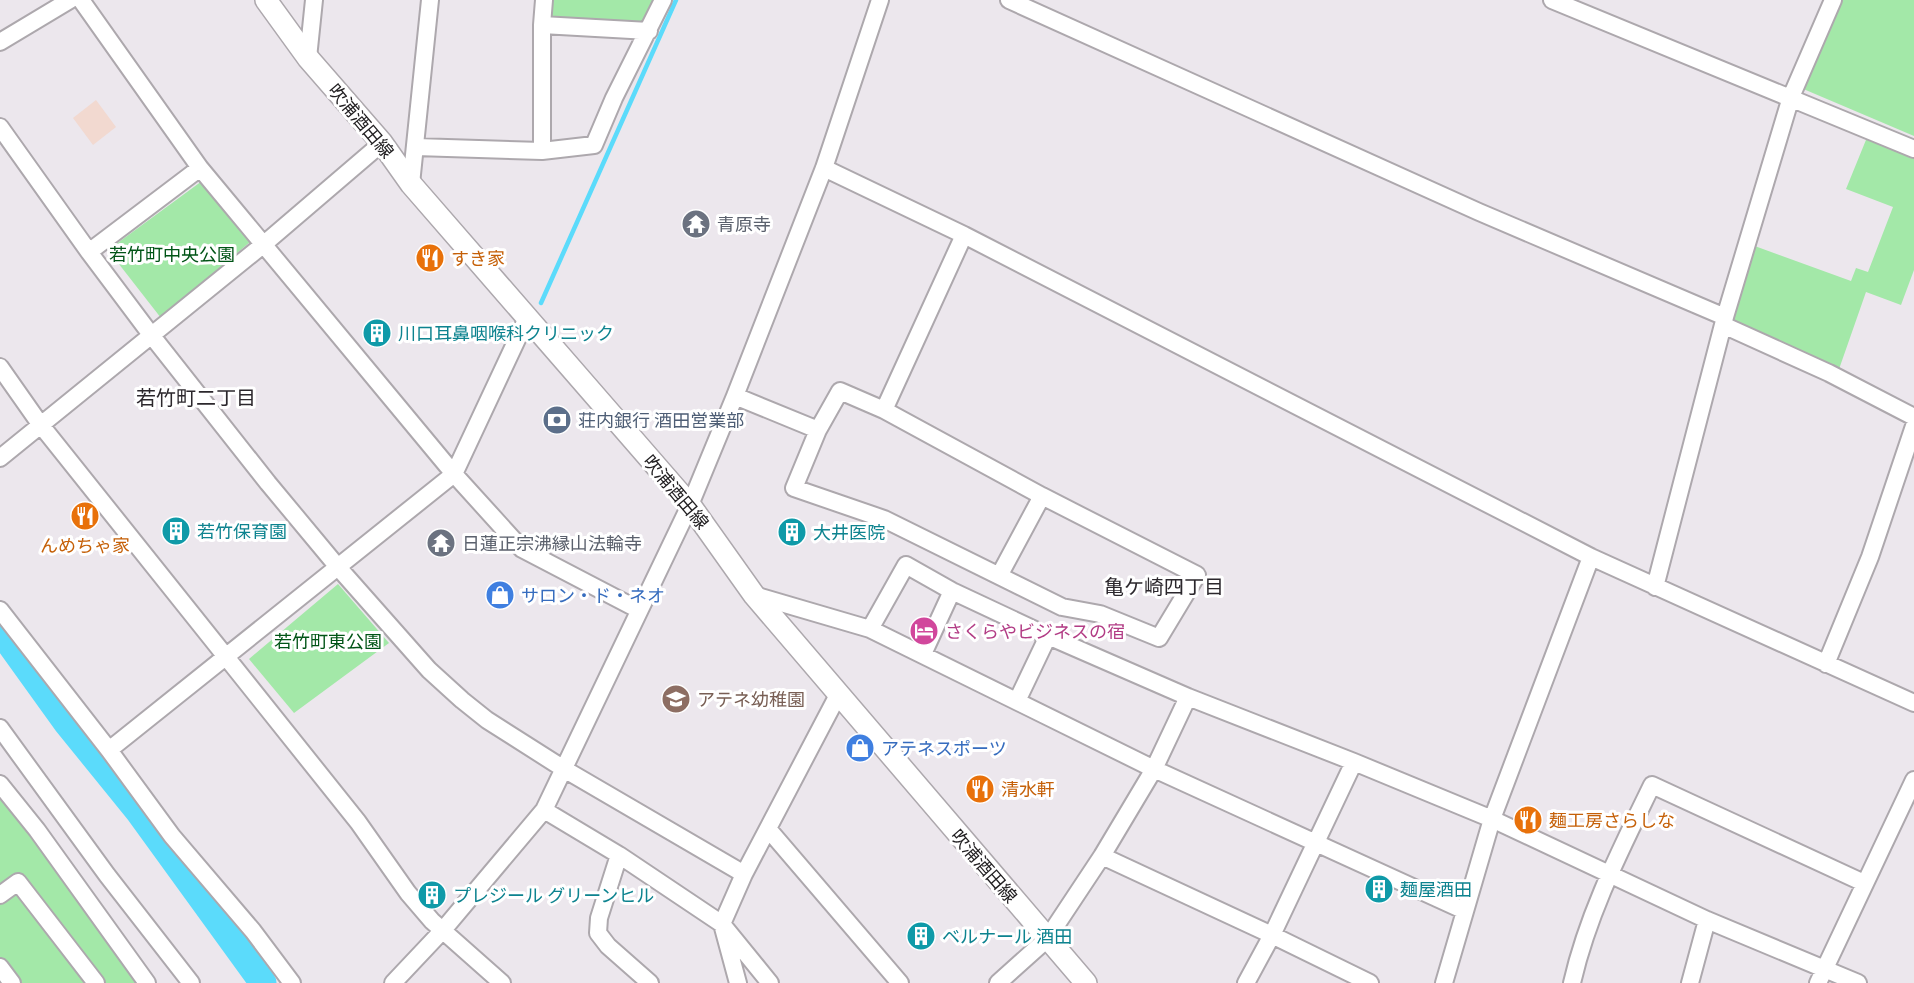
<svg xmlns="http://www.w3.org/2000/svg" width="1914" height="983" viewBox="0 0 1914 983" font-family="'Roboto Condensed','Noto Sans JP',sans-serif">
  <style>
    .industrial { fill: #f2d9d0 }
    .green { fill: #a3e8a8 }
    .lines { fill: none; stroke-linecap: round; stroke-linejoin: round }
    .stream { stroke: #5bdbfb; stroke-width: 4.5 }
    .river { stroke: #5bdbfb; stroke-width: 27 }
    .minor-casing { stroke: #ada8ad; stroke-width: 20 }
    .major-casing { stroke: #ada8ad; stroke-width: 24 }
    .minor { stroke: #fff; stroke-width: 16 }
    .major { stroke: #fff; stroke-width: 21 }
    .labels { text-anchor: middle; dominant-baseline: central; stroke-width: 6; stroke-linejoin: round; paint-order: stroke }
    .street-label { font-size: 18px; fill: #222022; stroke: #fff }
    .worship-label { font-size: 18px; fill: #5b616d; stroke: #fff; text-anchor: start }
    .park-label { font-size: 18px; fill: #005416; stroke: #fff }
    .food-label { font-size: 18px; fill: #c56008; stroke: #fff; text-anchor: start }
    .culture-label { font-size: 18px; fill: #0d838f; stroke: #fff; text-anchor: start }
    .service-label { font-size: 18px; fill: #4e5e75; stroke: #fff; text-anchor: start }
    .shop-label { font-size: 18px; fill: #366cbe; stroke: #fff; text-anchor: start }
    .hotel-label { font-size: 18px; fill: #b23c85; stroke: #fff; text-anchor: start }
    .education-label { font-size: 18px; fill: #785e54; stroke: #fff; text-anchor: start }
    .neighbourhood-label { font-size: 20px; fill: #2b272c; stroke: #fff }
  </style>
  <rect width="100%" height="100%" fill="#ece7ed"/>
  <path class="industrial" d="M 96,100 L 116,127 L 93,145 L 73,118 Z"/>
  <path class="green" d="M 553,0 L 657,0 L 646,25 L 551,18 Z
    M 1839,0 L 1914,0 L 1914,136 L 1801,88 Z
    M 1868,135 L 1914,153 L 1914,270 L 1901,305 L 1866,292 L 1838,372 L 1732,325 L 1752,245 L 1851,281 L 1856,268 L 1868,272 L 1893,207 L 1846,189 Z
    M 202,181 L 250,242 L 161,318 L 108,250 Z
    M 338,584 L 389,643 L 294,713 L 249,659 Z
    M 0,790 L 143,983 L 0,983 Z"/>
  <g class="lines">
    <path class="stream" d="M 541,303 L 676,0"/>
    <path class="river" d="M 0,630 L 66,722 L 139,812 L 263,983"/>
    <g class="minor-casing">
      <path id="minor" d="M 81,0 L 200,168 L 454,474 L 522,549 L 639,610
        M 1009,0 L 1479,212 L 1725,317
        M 1552,0 L 1914,149
        M 542,25 L 649,31
        M 0,42 L 70,0
        M 308,58 L 314,0
        M 0,127 L 89,252 L 152,336 L 268,483 L 337,566 L 429,670 L 462,700 L 487,720 L 564,769 L 744,874
        M 416,147 L 542,151 L 594,145 L 614,98 L 663,0
        M 542,151 L 542,25 L 544,0
        M 824,168 L 964,235 L 1591,557 L 1914,703
        M 411,184 L 430,0
        M 89,252 L 200,168
        M 1723,325 L 1829,373 L 1914,417
        M 0,367 L 40,424 L 358,822 L 408,893 L 432,921 L 502,983
        M 735,396 L 818,430
        M 884,410 L 1042,496 L 1197,575 L 1159,638 L 1100,614 L 1062,607 L 884,519 L 794,488 L 818,430 L 840,391 L 884,410 L 964,235
        M 0,458 L 264,244 L 382,143
        M 999,576 L 1042,496
        M 1655,587 L 1725,317 L 1791,97 L 1833,0
        M 754,595 L 870,629 L 1154,769 L 1465,911
        M 0,610 L 109,750 L 172,836 L 253,931 L 292,983
        M 870,629 L 906,565 L 952,591 L 1048,636
        M 923,654 L 952,591
        M 1826,664 L 1870,557 L 1914,426
        M 1017,701 L 1048,636 L 1188,697 L 1354,762 L 1492,819 L 1707,920 L 1858,983
        M 0,728 L 107,875 L 191,983
        M 109,750 L 454,474 L 527,318
        M 0,784 L 37,830 L 147,983
        M 544,810 L 619,855 L 722,924 L 770,983
        M 769,830 L 900,983
        M 619,855 L 599,918 L 598,933 L 608,946 L 650,983
        M 1102,856 L 1272,935 L 1370,983
        M 0,895 L 18,882 L 96,983
        M 0,967 L 12,983
        M 393,983 L 443,930 L 544,810 L 690,505 L 735,396 L 824,168 L 880,0
        M 738,983 L 722,924 L 744,874 L 838,695
        M 998,983 L 1047,939 L 1102,856 L 1154,769 L 1188,697
        M 1246,983 L 1272,935 L 1354,762
        M 1444,983 L 1492,819 L 1591,557
        M 1572,983 C 1588,913 1621,849 1652,785 L 1864,883
        M 1690,983 L 1707,920
        M 1818,983 L 1914,780"/>
    </g>
    <g class="major-casing">
      <path id="major" d="M 266,0 L 308,58 L 382,143 L 411,184 L 690,505 L 754,595 L 1086,983"/>
    </g>
    <use href="#minor" class="minor"/>
    <use href="#major" class="major"/>
  </g>
  <defs>
    <g id="temple-disc" transform="scale(1.5)"><circle r="9.5" fill="#6b7280" stroke="#fff"/><path d="M0-6L5-2H3V0L6.5 2.5H4V6H1.5V3h-3V6H-4V2.5H-6.5L-3 0V-2H-5Z" fill="#fff"/></g>
    <g id="restaurant-disc" transform="scale(1.5)"><circle r="9.5" fill="#e8710a" stroke="#fff"/><path d="M-5-6h1v4h1v-4h1v4h1v-4h1v5L-1.5 .5V6h-2V.5L-5-1ZM5-6V6H3V1.5H1.5Q1.5-4 5-6Z" fill="#fff"/></g>
    <g id="building-disc" transform="scale(1.5)"><circle r="9.5" fill="#0f9aa8" stroke="#fff"/><path d="M-4-6H4V6H1V3H-1V6H-4ZM-2.5-4.3h1.7v1.8h-1.7ZM.8-4.3h1.7v1.8H.8ZM-2.5-1h1.7V.8h-1.7ZM.8-1h1.7V.8H.8Z" fill="#fff"/></g>
    <g id="bank-disc" transform="scale(1.5)"><circle r="9.5" fill="#5c6f8a" stroke="#fff"/><path d="M-6-4H6V4H-6ZM0-2.3a2.3 2.3 0 1 0 0 4.6a2.3 2.3 0 1 0 0-4.6Z" fill="#fff"/></g>
    <g id="shop-disc" transform="scale(1.5)"><circle r="9.5" fill="#3f7fe0" stroke="#fff"/><path d="M-5-2.5h2.3a2.7 3.5 0 0 1 5.4 0H5L5.5 6h-11ZM-1.5-2.5h3a1.5 2.3 0 0 0-3 0Z" fill="#fff"/></g>
    <g id="hotel-disc" transform="scale(1.5)"><circle r="9.5" fill="#d1479c" stroke="#fff"/><path d="M-6-4.5h1.5V1H6V5H4.5V3h-9V5H-6ZM-4 0a1.8 1.8 0 1 1 3.6 0ZM.5 0V-2.5h3Q6-2.5 6 0Z" fill="#fff"/></g>
    <g id="school-disc" transform="scale(1.5)"><circle r="9.5" fill="#8d6e63" stroke="#fff"/><path d="M0-5L7-2L0 1L-7-2ZM-4 1L0 2.5L4 1V4Q0 6-4 4Z" fill="#fff"/></g>
  </defs>
  <g fill-rule="evenodd">
    <use href="#temple-disc" x="696" y="224"/>
    <use href="#restaurant-disc" x="430" y="258"/>
    <use href="#building-disc" x="377" y="333"/>
    <use href="#bank-disc" x="557" y="420"/>
    <use href="#restaurant-disc" x="85" y="516"/>
    <use href="#building-disc" x="176" y="531"/>
    <use href="#building-disc" x="792" y="532"/>
    <use href="#temple-disc" x="441" y="543"/>
    <use href="#shop-disc" x="500" y="595"/>
    <use href="#hotel-disc" x="924" y="631"/>
    <use href="#school-disc" x="676" y="699"/>
    <use href="#shop-disc" x="860" y="748"/>
    <use href="#restaurant-disc" x="980" y="789"/>
    <use href="#restaurant-disc" x="1528" y="820"/>
    <use href="#building-disc" x="1379" y="889"/>
    <use href="#building-disc" x="432" y="895"/>
    <use href="#building-disc" x="921" y="936"/>
  </g>
  <g class="labels">
    <g class="street-label">
      <text transform="translate(361 121) rotate(50)">吹浦酒田線</text>
      <text transform="translate(676 492) rotate(50)">吹浦酒田線</text>
      <text transform="translate(984 866) rotate(49)">吹浦酒田線</text>
    </g>
    <g class="worship-label">
      <text x="717" y="224">青原寺</text>
      <text x="462" y="543">日蓮正宗沸縁山法輪寺</text>
    </g>
    <g class="park-label">
      <text x="172" y="254">若竹町中央公園</text>
      <text x="328" y="641">若竹町東公園</text>
    </g>
    <g class="food-label">
      <text x="451" y="258">すき家</text>
      <text x="85" y="545" text-anchor="middle">んめちゃ家</text>
      <text x="1001" y="789">清水軒</text>
      <text x="1549" y="820">麺工房さらしな</text>
    </g>
    <g class="culture-label">
      <text x="398" y="333">川口耳鼻咽喉科クリニック</text>
      <text x="197" y="531">若竹保育園</text>
      <text x="813" y="532">大井医院</text>
      <text x="1400" y="889">麺屋酒田</text>
      <text x="453" y="895">プレジール グリーンヒル</text>
      <text x="942" y="936">ベルナール 酒田</text>
    </g>
    <g class="service-label">
      <text x="578" y="420">荘内銀行 酒田営業部</text>
    </g>
    <g class="shop-label">
      <text x="521" y="595">サロン・ド・ネオ</text>
      <text x="881" y="748">アテネスポーツ</text>
    </g>
    <g class="hotel-label">
      <text x="945" y="631">さくらやビジネスの宿</text>
    </g>
    <g class="education-label">
      <text x="697" y="699">アテネ幼稚園</text>
    </g>
    <g class="neighbourhood-label">
      <text x="196" y="398">若竹町二丁目</text>
      <text x="1164" y="587">亀ケ崎四丁目</text>
    </g>
  </g>
</svg>
